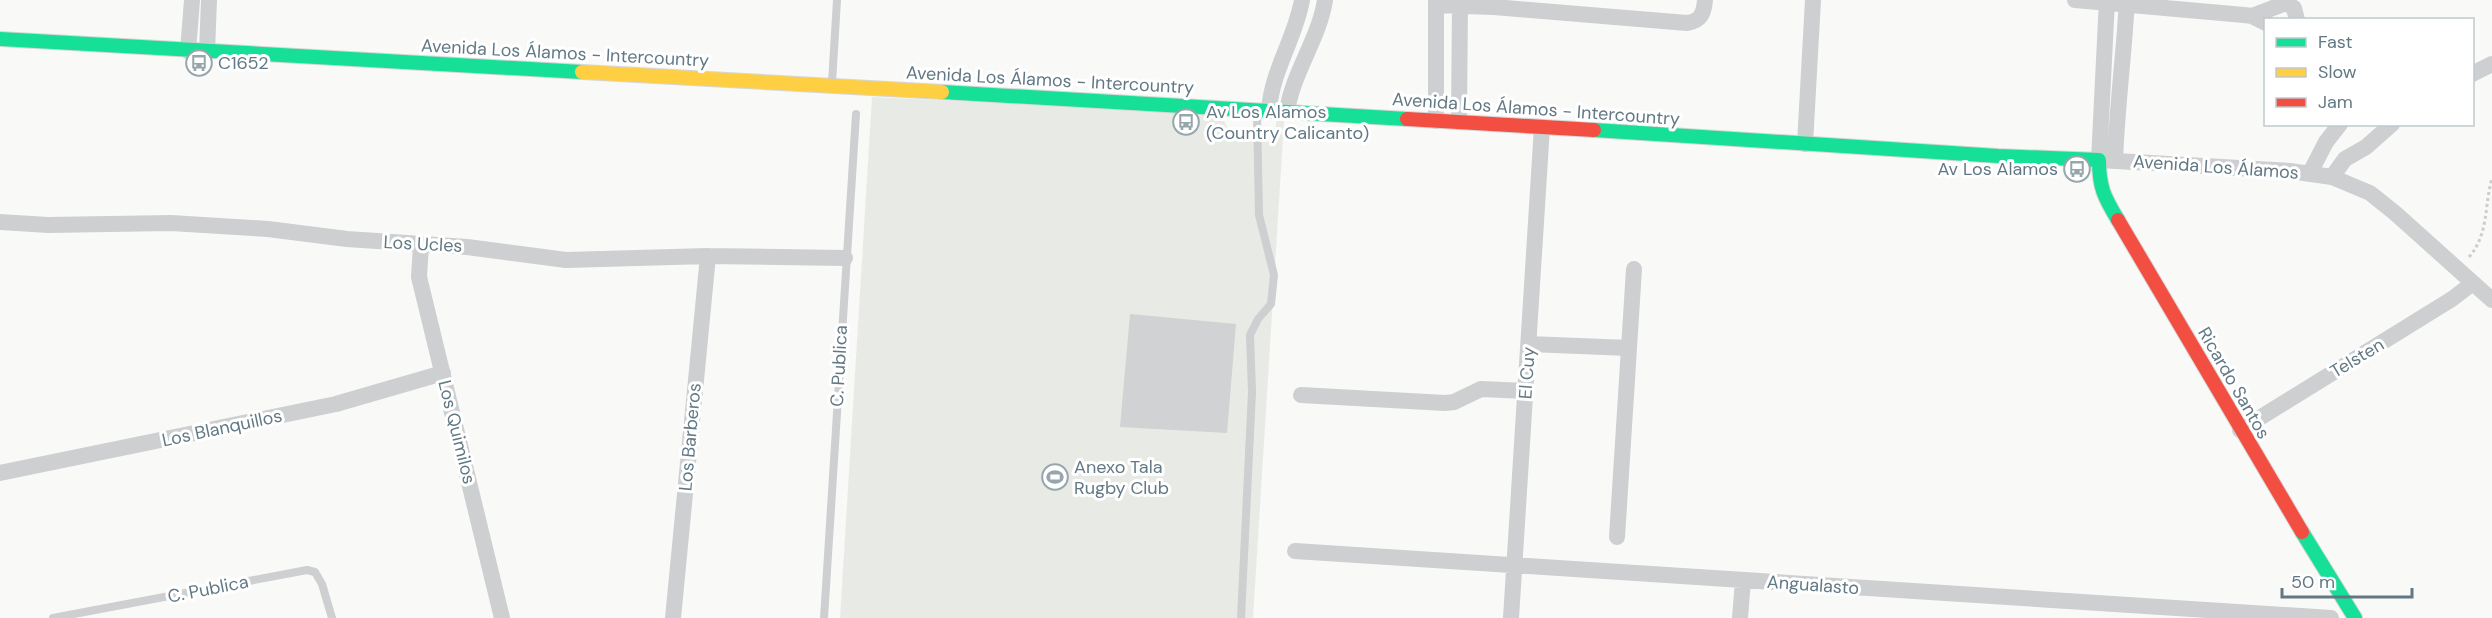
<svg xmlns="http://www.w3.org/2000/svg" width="2492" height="618" viewBox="0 0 2492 618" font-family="'DM Sans',sans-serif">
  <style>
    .green { fill: #e8ebe5 }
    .building { fill: #d0d2d3 }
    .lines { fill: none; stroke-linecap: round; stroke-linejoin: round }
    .fast-casing { stroke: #d6d7d8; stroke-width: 16 }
    .slow-casing { stroke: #d6d7d8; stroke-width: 16 }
    .jam-casing { stroke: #d6d7d8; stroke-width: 16 }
    .path { stroke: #cbcdce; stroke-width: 3; stroke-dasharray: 3 3; stroke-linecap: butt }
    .lane { stroke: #cdcfd0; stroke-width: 8 }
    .street { stroke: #cdcfd0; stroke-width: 16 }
    .fast { stroke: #16e098; stroke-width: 14 }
    .slow { stroke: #ffcf43; stroke-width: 14 }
    .jam { stroke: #f24e42; stroke-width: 14 }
    .labels { text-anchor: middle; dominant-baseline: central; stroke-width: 6; stroke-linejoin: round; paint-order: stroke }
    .street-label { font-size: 18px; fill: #627985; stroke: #fff }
    .poi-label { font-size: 18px; fill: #627985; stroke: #fff; text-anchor: start }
  </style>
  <rect width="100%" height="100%" fill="#f9f9f8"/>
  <path class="green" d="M 872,97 L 1221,114 L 1233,140 L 1276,141 L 1276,120 L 1284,121 L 1253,618 L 840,618 Z"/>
  <path class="building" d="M 1130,314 L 1236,324 L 1227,433 L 1120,427 Z"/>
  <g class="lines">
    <g class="fast-casing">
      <path id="fast" d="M 0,39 L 582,72
        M 942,92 L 1407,119
        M 1594,130 L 1998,156 L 2099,160 C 2099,187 2104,197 2118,220
        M 2302,532 L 2355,618"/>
    </g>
    <g class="slow-casing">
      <path id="slow" d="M 582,72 L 942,92"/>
    </g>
    <g class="jam-casing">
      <path id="jam" d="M 1407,119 L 1594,130
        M 2118,220 L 2302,532"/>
    </g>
    <path class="path" d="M 2469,257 C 2489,234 2484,206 2492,178"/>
    <path class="lane" d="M 832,83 L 837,0
      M 53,618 L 307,570 L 315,572 L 322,584 L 332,618
      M 824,618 L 856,114
      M 1241,618 L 1252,392 L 1250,335 L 1258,319 L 1271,304 L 1274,275 L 1259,215 L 1257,113"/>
    <path class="street" d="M 2075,0 L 2244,15 L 2252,16 L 2266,23
      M 2107,0 L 2099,160 L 2290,171 L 2332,177 L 2370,193 L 2395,213 L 2492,300
      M 1436,5 L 1494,7 L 1687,23 C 1701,21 1704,13 1705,0
      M 2252,16 L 2286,3 L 2294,8 L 2297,20
      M 188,51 L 192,0
      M 207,52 L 209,0
      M 2472,74 L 2492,64
      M 1269,110 C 1272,70 1295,39 1302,0
      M 1287,111 C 1293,72 1319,39 1325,0
      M 1436,121 L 1436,0
      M 1459,122 L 1460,0
      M 1805,144 L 1813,0
      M 2115,161 C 2117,107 2124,54 2127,0
      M 2310,173 L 2326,142 L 2340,124
      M 2332,177 L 2345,159 L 2366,147 L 2392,124
      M 0,222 L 48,225 L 171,223 L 268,229 L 347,239 L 467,247 L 566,260 L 708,256 L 845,258
      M 421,245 L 419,277 L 502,618
      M 1529,344 L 1629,348 L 1617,537
      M 1629,348 L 1634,269
      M 1301,395 L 1445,403 L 1454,402 L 1481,389 L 1526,391
      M 2240,430 L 2452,299 L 2473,283
      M 0,473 L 336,404 L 443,373
      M 1295,551 L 2331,618
      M 673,618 L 708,256
      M 1511,618 L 1542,127
      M 1740,618 L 1743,580"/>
    <use href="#fast" class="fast"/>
    <use href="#slow" class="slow"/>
    <use href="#jam" class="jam"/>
  </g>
  <defs>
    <g id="bus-ring" transform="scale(1.35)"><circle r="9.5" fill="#fff" stroke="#97a6ad" stroke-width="1.5"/><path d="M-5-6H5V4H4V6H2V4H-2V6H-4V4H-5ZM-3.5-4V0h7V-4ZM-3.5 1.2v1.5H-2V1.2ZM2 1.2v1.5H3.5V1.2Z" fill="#97a6ad"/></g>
    <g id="stadium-ring" transform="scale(1.35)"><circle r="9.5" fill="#fff" stroke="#97a6ad" stroke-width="1.5"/><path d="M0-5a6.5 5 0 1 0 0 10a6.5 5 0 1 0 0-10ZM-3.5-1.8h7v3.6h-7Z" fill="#97a6ad"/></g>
  </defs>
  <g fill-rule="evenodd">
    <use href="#bus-ring" x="199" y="63"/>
    <use href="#bus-ring" x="1186" y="122"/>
    <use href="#bus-ring" x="2077" y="169"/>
    <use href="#stadium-ring" x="1055" y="477"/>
  </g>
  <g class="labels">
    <g class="street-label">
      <text transform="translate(565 53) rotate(3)">Avenida Los Álamos - Intercountry</text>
      <text transform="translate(1050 80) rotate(3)">Avenida Los Álamos - Intercountry</text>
      <text transform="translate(1536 109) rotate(4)">Avenida Los Álamos - Intercountry</text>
      <text transform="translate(2216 167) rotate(4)">Avenida Los Álamos</text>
      <text transform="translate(423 244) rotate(3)">Los Ucles</text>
      <text transform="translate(2357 358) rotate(-31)">Telsten</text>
      <text transform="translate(839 366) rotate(-87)">C. Publica</text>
      <text transform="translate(1527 373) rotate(-86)">El Cuy</text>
      <text transform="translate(2234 383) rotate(60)">Ricardo Santos</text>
      <text transform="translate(222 428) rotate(-12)">Los Blanquillos</text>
      <text transform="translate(457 432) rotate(76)">Los Quimilos</text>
      <text transform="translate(690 437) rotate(-85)">Los Barberos</text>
      <text transform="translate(1813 585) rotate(4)">Angualasto</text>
      <text transform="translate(208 589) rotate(-11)">C. Publica</text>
    </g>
    <g class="poi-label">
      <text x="218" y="63">C1652</text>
      <text x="1206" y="112">Av Los Alamos<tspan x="1206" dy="21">(Country Calicanto)</tspan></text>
      <text x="2058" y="169" text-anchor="end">Av Los Alamos</text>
      <text x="1074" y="467">Anexo Tala<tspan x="1074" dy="21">Rugby Club</tspan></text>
    </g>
  </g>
  <rect x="2264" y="18" width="210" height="108" fill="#ffffff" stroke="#c0c9ce" stroke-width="1.5"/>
  <rect x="2276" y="38" width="30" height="9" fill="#16e098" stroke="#c0c9ce" stroke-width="1.5"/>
  <text x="2318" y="48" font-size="18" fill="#627985">Fast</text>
  <rect x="2276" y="68" width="30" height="9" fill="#ffcf43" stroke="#c0c9ce" stroke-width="1.5"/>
  <text x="2318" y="78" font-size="18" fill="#627985">Slow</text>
  <rect x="2276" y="98" width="30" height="9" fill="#f24e42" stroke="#c0c9ce" stroke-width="1.5"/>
  <text x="2318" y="108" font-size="18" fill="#627985">Jam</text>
  <path d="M2282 588v9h130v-9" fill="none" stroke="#627985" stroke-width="3"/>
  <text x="2291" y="588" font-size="18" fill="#627985" stroke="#ffffff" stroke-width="4.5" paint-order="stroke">50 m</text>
</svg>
